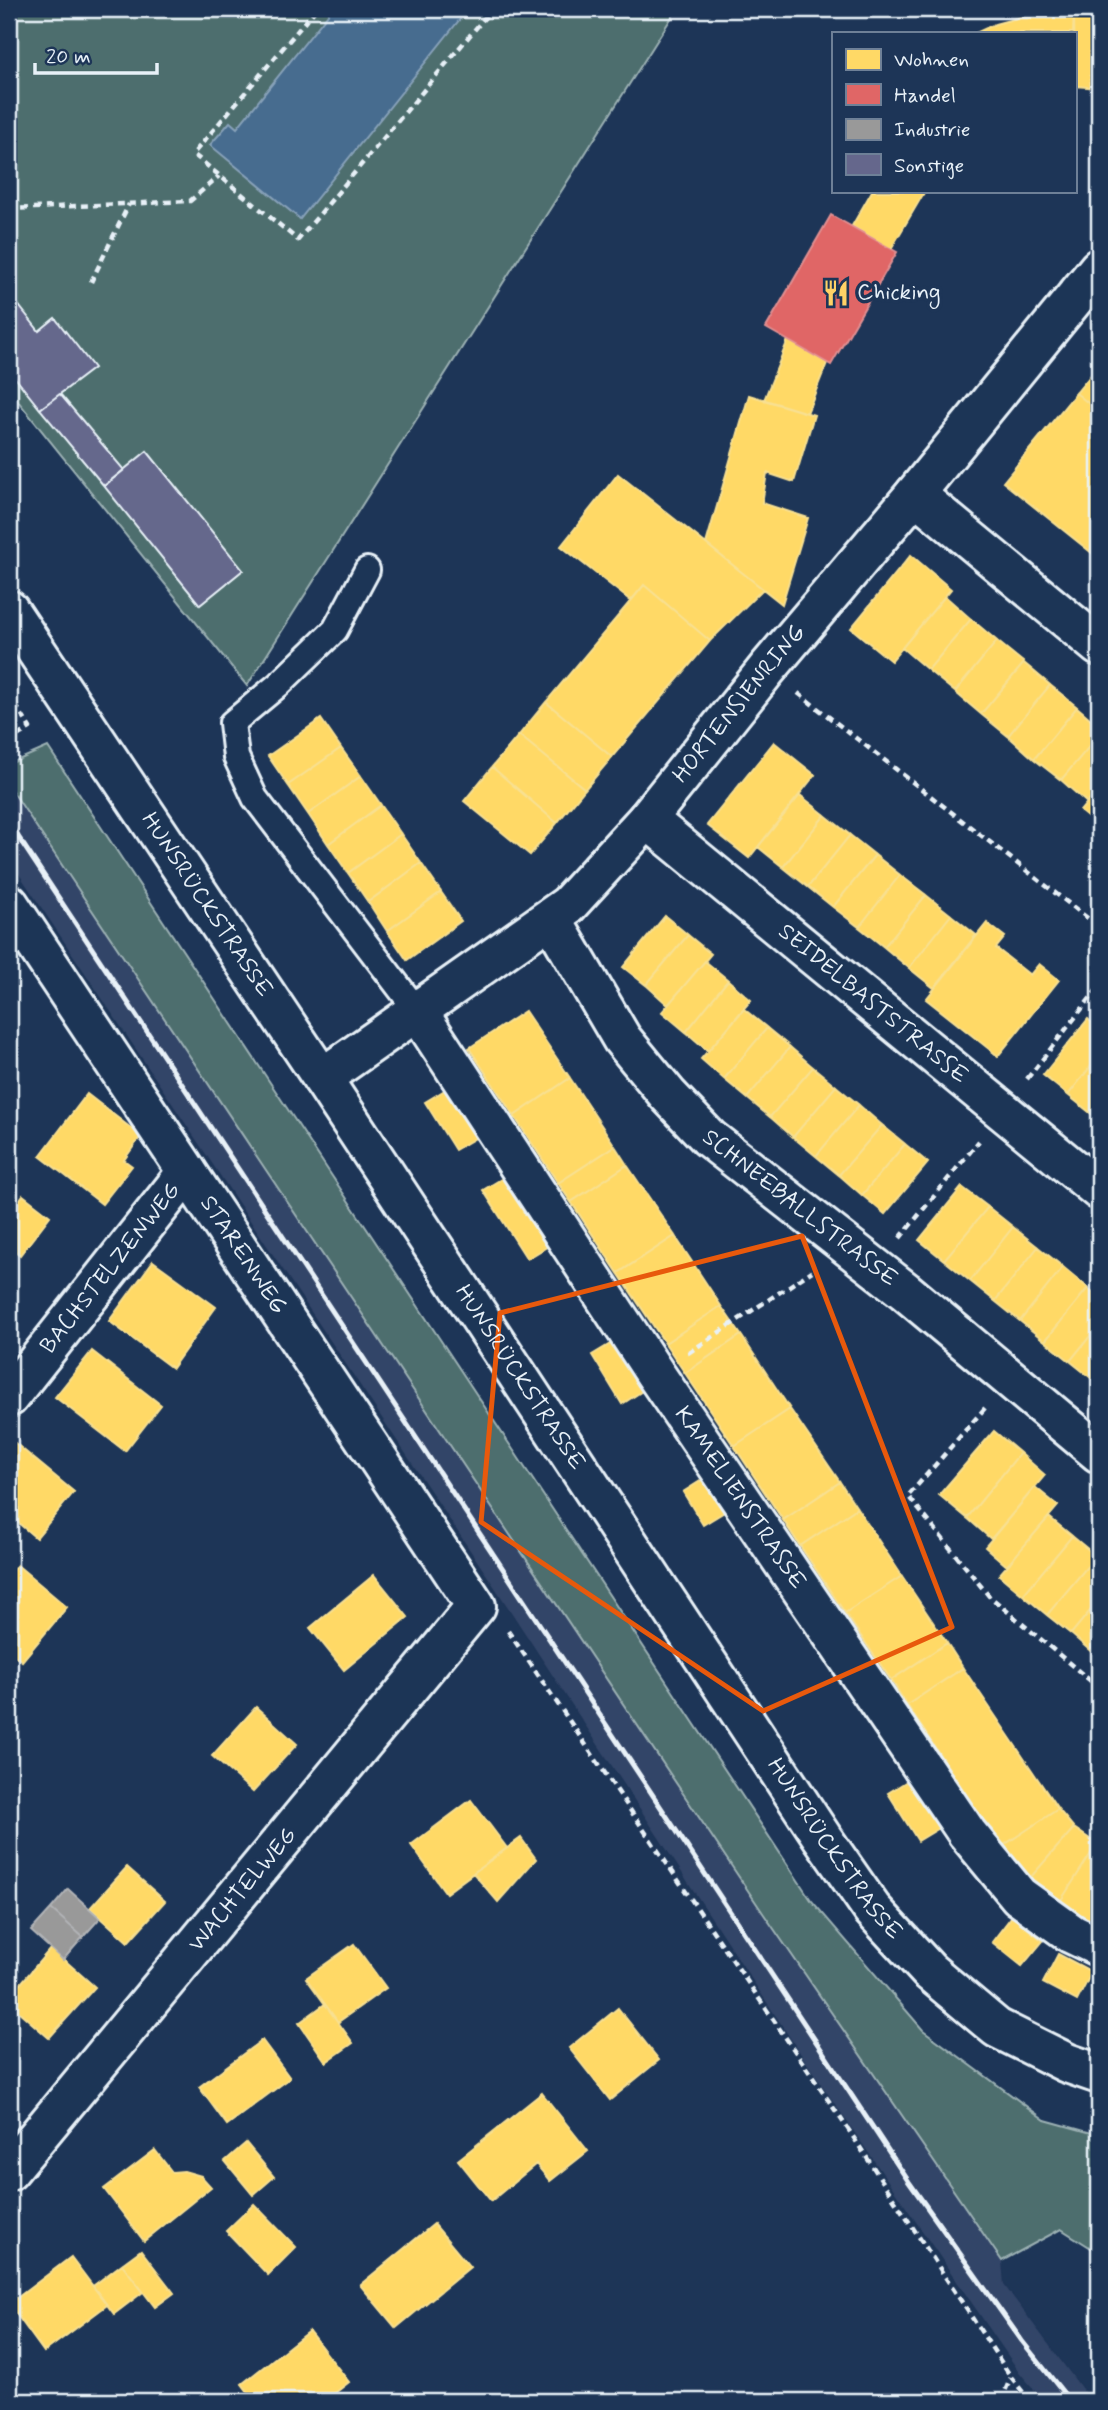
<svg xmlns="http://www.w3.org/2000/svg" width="1108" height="2410" viewBox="0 0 1108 2410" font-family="Mynerve,sans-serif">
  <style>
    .built { fill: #334467 }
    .green { fill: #4e6e6e; stroke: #9bb0b3; stroke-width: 2 }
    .water { fill: #476c8f; stroke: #87a1b9; stroke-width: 2 }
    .homes { fill: #ffd966; stroke: #f8e092; stroke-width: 2 }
    .shops { fill: #e06666; stroke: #e29092; stroke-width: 2 }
    .industry { fill: #999; stroke: #b1b3b6; stroke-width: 2 }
    .building { fill: #65678c; stroke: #e8f1f8; stroke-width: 2 }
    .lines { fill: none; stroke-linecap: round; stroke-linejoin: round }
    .lane-casing { stroke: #e8f1f8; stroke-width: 30 }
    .street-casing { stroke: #e8f1f8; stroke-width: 44 }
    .secondary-casing { stroke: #e8f1f8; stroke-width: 44 }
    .path { stroke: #e8f1f8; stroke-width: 4.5; stroke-dasharray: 7 5; stroke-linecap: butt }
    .lane { stroke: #1d3557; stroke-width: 24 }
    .street { stroke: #1d3557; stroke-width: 38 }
    .secondary { stroke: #1d3557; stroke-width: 38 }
    .rail { stroke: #e8f1f8; stroke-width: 5 }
    .marked { fill: none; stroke: #e8590c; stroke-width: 5; stroke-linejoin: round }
    .labels { text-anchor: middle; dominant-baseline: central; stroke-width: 7; stroke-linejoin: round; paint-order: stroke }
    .poi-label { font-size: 23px; fill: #e8f1f8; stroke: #1d3557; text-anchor: start }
    .street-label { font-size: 23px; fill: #e8f1f8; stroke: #1d3557 }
  </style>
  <rect width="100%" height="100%" fill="#1d3557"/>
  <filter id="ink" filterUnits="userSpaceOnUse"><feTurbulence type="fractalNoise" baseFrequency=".0143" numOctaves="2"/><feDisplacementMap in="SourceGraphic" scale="14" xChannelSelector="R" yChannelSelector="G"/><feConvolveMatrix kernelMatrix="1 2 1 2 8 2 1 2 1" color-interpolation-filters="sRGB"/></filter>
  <g filter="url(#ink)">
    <path class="built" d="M 9,786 L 763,1913 L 1002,2261 L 1004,2285 L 1091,2401 L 1044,2401 L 1020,2373 L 804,2059 L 498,1592 L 9,859 Z"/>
    <path class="green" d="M 9,9 L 677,9 L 247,686 L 9,390 Z
      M 48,747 L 811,1900 L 923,2030 L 1045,2120 L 1099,2135 L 1099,2253 L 1061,2229 L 1002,2261 L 763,1913 L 9,786 L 9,764 Z"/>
    <path class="water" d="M 332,9 L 468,9 L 300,219 L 210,145 L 230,122 L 237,128 Z"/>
    <path class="homes" d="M 1074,9 L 1099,9 L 1099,88 L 1075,86 Z
      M 1074,9 L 1073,33 L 976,33 L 995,24 L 1047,10 Z
      M 872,191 L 925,191 L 891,249 L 852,226 Z
      M 788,340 L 827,363 L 807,413 L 764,400 Z
      M 1099,365 L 1099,412 L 1076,393 Z
      M 1076,393 L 1099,412 L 1099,554 L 1097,557 L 1003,482 Z
      M 749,395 L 814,415 L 794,482 L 767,473 L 762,503 L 808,518 L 782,604 L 706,544 Z
      M 618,474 L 763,589 L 710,641 L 644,585 L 631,601 L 561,546 Z
      M 911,555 L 951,589 L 891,661 L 851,628 Z
      M 644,585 L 710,641 L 612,757 L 546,702 Z
      M 945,596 L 971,619 L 928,670 L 902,648 Z
      M 971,619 L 997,641 L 955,692 L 928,670 Z
      M 997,641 L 1024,663 L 981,714 L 955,692 Z
      M 1024,663 L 1050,685 L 1008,736 L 981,714 Z
      M 1050,685 L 1077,707 L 1034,759 L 1008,736 Z
      M 546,702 L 612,757 L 585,789 L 519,735 Z
      M 1077,707 L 1099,726 L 1099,735 L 1061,780 L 1034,759 Z
      M 321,719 L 341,748 L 288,785 L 268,756 Z
      M 519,735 L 585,789 L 557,823 L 492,767 Z
      M 1099,735 L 1099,788 L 1087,803 L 1061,780 Z
      M 774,742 L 815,775 L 749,858 L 707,825 Z
      M 341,748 L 361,776 L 308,814 L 288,785 Z
      M 492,767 L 557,823 L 530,855 L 464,801 Z
      M 361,776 L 381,805 L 328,844 L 308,814 Z
      M 1099,788 L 1099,825 L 1098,826 L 1080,811 Z
      M 800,795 L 825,815 L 783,867 L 758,847 Z
      M 381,805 L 401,834 L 348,873 L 328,844 Z
      M 825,815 L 850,835 L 808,887 L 783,867 Z
      M 401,834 L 421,863 L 368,902 L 348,873 Z
      M 850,835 L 875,855 L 833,907 L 808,887 Z
      M 875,855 L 900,875 L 859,927 L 833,907 Z
      M 421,863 L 441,892 L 387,931 L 368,902 Z
      M 900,875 L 926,895 L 884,947 L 859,927 Z
      M 441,892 L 461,921 L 407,960 L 387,931 Z
      M 926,895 L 951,915 L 909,968 L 884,947 Z
      M 951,915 L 976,935 L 934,988 L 909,968 Z
      M 665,916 L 688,935 L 646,985 L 623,967 Z
      M 987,923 L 1005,937 L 996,948 L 1030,975 L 1039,964 L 1059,980 L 998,1056 L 926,999 Z
      M 688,935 L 711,954 L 668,1005 L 646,985 Z
      M 705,961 L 728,980 L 686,1032 L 662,1012 Z
      M 728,980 L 751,1000 L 708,1051 L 686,1032 Z
      M 744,1009 L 767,1028 L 724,1079 L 701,1059 Z
      M 525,1011 L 570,1078 L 514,1116 L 469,1048 Z
      M 1088,1019 L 1099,1029 L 1099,1056 L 1068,1095 L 1043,1075 Z
      M 767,1028 L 790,1047 L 747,1098 L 724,1079 Z
      M 790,1047 L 813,1067 L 770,1117 L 747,1098 Z
      M 1099,1056 L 1099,1107 L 1093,1115 L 1068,1095 Z
      M 813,1067 L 836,1086 L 793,1137 L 770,1117 Z
      M 570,1078 L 615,1146 L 558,1183 L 514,1116 Z
      M 453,1085 L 484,1133 L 455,1150 L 425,1102 Z
      M 836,1086 L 859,1105 L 816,1156 L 793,1137 Z
      M 87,1094 L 141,1136 L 124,1160 L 132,1166 L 102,1204 L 40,1156 Z
      M 859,1105 L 882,1125 L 839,1175 L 816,1156 Z
      M 882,1125 L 905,1144 L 862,1195 L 839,1175 Z
      M 905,1144 L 928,1163 L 885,1214 L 862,1195 Z
      M 615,1146 L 627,1165 L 571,1202 L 558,1183 Z
      M 627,1165 L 675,1236 L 618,1273 L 571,1202 Z
      M 511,1173 L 555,1242 L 527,1259 L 483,1190 Z
      M 962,1187 L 988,1207 L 944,1260 L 919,1240 Z
      M 23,1195 L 50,1216 L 20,1255 L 9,1246 L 9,1214 Z
      M 988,1207 L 1013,1227 L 970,1281 L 944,1260 Z
      M 1013,1227 L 1038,1247 L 995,1301 L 970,1281 Z
      M 675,1236 L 721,1306 L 665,1343 L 618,1273 Z
      M 1038,1247 L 1063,1267 L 1020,1321 L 995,1301 Z
      M 153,1261 L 216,1307 L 172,1368 L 109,1321 Z
      M 1063,1267 L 1088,1288 L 1045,1341 L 1020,1321 Z
      M 1088,1288 L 1099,1297 L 1099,1325 L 1070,1361 L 1045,1341 Z
      M 721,1306 L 741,1335 L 685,1373 L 665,1343 Z
      M 1099,1325 L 1099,1376 L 1095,1381 L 1070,1361 Z
      M 741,1335 L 790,1409 L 734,1446 L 685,1373 Z
      M 620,1338 L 650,1386 L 622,1404 L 592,1355 Z
      M 92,1351 L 161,1405 L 125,1451 L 55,1397 Z
      M 790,1409 L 840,1482 L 783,1520 L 734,1446 Z
      M 994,1431 L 1020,1453 L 967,1518 L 939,1495 Z
      M 15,1443 L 74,1492 L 36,1538 L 9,1515 L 9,1450 Z
      M 1020,1453 L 1045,1475 L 991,1539 L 967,1518 Z
      M 710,1475 L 731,1508 L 703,1525 L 683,1492 Z
      M 840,1482 L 857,1508 L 800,1546 L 783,1520 Z
      M 1035,1487 L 1058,1506 L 1007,1566 L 985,1547 Z
      M 857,1508 L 902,1576 L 845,1613 L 800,1546 Z
      M 1049,1517 L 1072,1536 L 1023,1595 L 999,1575 Z
      M 1072,1536 L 1096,1556 L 1047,1615 L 1023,1595 Z
      M 1096,1556 L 1099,1559 L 1099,1600 L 1071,1634 L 1047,1615 Z
      M 17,1565 L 67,1607 L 22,1661 L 9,1651 L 9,1570 L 11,1572 Z
      M 374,1575 L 408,1617 L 344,1670 L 310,1628 Z
      M 902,1576 L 947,1643 L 891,1680 L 845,1613 Z
      M 1099,1600 L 1099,1648 L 1094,1654 L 1071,1634 Z
      M 947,1643 L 963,1668 L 907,1705 L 891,1680 Z
      M 963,1668 L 1058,1809 L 1001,1847 L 907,1705 Z
      M 256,1707 L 297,1744 L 253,1792 L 212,1756 Z
      M 917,1775 L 946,1824 L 918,1841 L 888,1793 Z
      M 471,1800 L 507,1848 L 446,1893 L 411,1845 Z
      M 1058,1809 L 1074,1828 L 1030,1878 L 1001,1847 Z
      M 1074,1828 L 1097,1844 L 1058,1905 L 1030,1878 Z
      M 521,1838 L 536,1859 L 498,1902 L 473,1873 Z
      M 1097,1844 L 1099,1845 L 1099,1932 L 1058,1905 Z
      M 127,1867 L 165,1901 L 128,1942 L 90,1908 Z
      M 1012,1916 L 1043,1941 L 1022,1966 L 992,1942 Z
      M 354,1944 L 386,1988 L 338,2022 L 306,1978 Z
      M 51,1948 L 95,1987 L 49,2038 L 9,2003 L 9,1997 Z
      M 1058,1954 L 1092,1972 L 1077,2001 L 1043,1983 Z
      M 325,2004 L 353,2043 L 326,2062 L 299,2023 Z
      M 618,2008 L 659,2060 L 610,2100 L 569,2048 Z
      M 262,2040 L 290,2078 L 227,2125 L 199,2087 Z
      M 542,2093 L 588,2151 L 550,2181 L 536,2164 L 491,2201 L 458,2160 Z
      M 246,2143 L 274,2177 L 253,2195 L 225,2161 Z
      M 155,2150 L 172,2172 L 184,2171 L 201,2176 L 211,2187 L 144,2241 L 104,2189 Z
      M 254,2204 L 296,2247 L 268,2275 L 226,2231 Z
      M 434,2224 L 470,2267 L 396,2328 L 360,2285 Z
      M 141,2250 L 174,2293 L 155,2307 L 122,2264 Z
      M 71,2257 L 107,2305 L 44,2352 L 9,2304 Z
      M 122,2264 L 143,2292 L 114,2314 L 93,2286 Z
      M 309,2331 L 349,2382 L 325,2401 L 255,2401 L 242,2384 Z"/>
    <path class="shops" d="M 831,215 L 897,252 L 831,365 L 766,328 Z"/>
    <path class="industry" d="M 68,1889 L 100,1918 L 83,1937 L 51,1909 Z
      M 51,1909 L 83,1937 L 63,1960 L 31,1931 Z"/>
    <path class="building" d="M 9,293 L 39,331 L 55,318 L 94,368 L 40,409 L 9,370 Z
      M 60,394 L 124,470 L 104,486 L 40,409 Z
      M 147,451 L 243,570 L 200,605 L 104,486 Z"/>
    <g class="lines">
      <g class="lane-casing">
        <path id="lane" d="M 367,570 L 335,630 L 278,685 L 232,723 L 236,757 L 255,798 L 418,1012"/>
      </g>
      <g class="street-casing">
        <g id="street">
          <path d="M 915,494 L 1099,646"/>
          <path id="s1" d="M 647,819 L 1099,1190"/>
          <path id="s2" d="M 9,904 L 476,1606 L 9,2171"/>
          <path id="s3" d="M 551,918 L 622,1039 L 668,1095 L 709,1138 L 905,1291 L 1099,1453"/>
          <path id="s4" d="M 418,1012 L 656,1375 L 967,1833 L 1019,1896 L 1072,1934 L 1099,1947"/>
          <path id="s5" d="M 322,1078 L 568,905 L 647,819 L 767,669 L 915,494 L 1099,268"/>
          <path id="s6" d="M 9,1397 L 187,1172"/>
        </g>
      </g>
      <g class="secondary-casing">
        <g id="secondary">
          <path id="s7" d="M 9,610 L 322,1078 L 822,1837 L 872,1909 L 929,1971 L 997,2028 L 1067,2063 L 1099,2074"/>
        </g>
      </g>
      <path class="path" d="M 316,9 L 193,154 L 298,240 L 492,9
        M 9,209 L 190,201 L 219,176
        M 91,282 L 129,204
        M 798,693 L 1099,927
        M 9,694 L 30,728 L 9,741
        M 1027,1079 L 1099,987
        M 900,1238 L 979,1141
        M 688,1353 L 812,1271
        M 985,1408 L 908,1496 L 989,1596 L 1099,1688
        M 508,1631 L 848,2129 L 1011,2377 L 1030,2401
        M 1001,2401 L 1011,2377"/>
      <use href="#lane" class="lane"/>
      <use href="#street" class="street"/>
      <use href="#secondary" class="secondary"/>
      <path class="rail" d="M 9,823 L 909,2182 L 1022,2341 L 1070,2401"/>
    </g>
  </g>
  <path class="marked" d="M 802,1236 L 952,1627 L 763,1711 L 481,1522 L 500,1313 Z"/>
  <defs>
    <g id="restaurant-bare" transform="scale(2.1)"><path d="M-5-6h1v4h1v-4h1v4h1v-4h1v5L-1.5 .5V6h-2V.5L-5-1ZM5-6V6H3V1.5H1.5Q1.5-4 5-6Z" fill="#ffd166" stroke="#1d3557" stroke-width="2.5" paint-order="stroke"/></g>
  </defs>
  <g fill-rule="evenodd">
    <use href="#restaurant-bare" x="836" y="293"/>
  </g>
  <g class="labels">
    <g class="poi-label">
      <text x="857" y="293">Chicking</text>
    </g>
    <g class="street-label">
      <text stroke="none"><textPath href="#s5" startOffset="565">HORTENSIENRING</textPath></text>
      <text stroke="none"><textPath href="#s7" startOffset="355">HUNSRÜCKSTRASSE</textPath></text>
      <text stroke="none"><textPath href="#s1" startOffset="292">SEIDELBASTSTRASSE</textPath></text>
      <text stroke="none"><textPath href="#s3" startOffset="387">SCHNEEBALLSTRASSE</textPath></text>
      <text stroke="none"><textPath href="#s2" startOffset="422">STARENWEG</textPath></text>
      <text stroke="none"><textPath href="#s6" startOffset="164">BACHSTELZENWEG</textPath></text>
      <text stroke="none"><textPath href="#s7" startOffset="922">HUNSRÜCKSTRASSE</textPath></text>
      <text stroke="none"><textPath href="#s4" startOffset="583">KAMELIENSTRASSE</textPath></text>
      <text stroke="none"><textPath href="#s7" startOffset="1489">HUNSRÜCKSTRASSE</textPath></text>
      <text transform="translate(243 1890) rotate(-50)">WACHTELWEG</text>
    </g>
  </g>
  <rect width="1108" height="2410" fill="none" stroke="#1d3557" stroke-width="35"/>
  <rect x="18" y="18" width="1073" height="2375" fill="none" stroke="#e8f1f8" stroke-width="2.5" filter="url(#ink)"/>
  <rect x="832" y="32" width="245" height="161" fill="#1d3557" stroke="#6e8097" stroke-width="2"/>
  <rect x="846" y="49" width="35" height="21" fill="#ffd966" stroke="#6e8097" stroke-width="2"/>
  <text x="894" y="66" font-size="21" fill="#e8f1f8">Wohnen</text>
  <rect x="846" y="84" width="35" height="21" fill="#e06666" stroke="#6e8097" stroke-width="2"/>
  <text x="894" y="102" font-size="21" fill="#e8f1f8">Handel</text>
  <rect x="846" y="119" width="35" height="21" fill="#999999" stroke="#6e8097" stroke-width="2"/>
  <text x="894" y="136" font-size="21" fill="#e8f1f8">Industrie</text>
  <rect x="846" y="154" width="35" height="21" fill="#65678c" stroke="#6e8097" stroke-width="2"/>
  <text x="894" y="172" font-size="21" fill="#e8f1f8">Sonstige</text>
  <path d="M35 63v10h122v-10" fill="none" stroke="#e8f1f8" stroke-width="3.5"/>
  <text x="46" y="63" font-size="21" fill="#e8f1f8" stroke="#1d3557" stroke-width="5" paint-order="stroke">20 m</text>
</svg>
